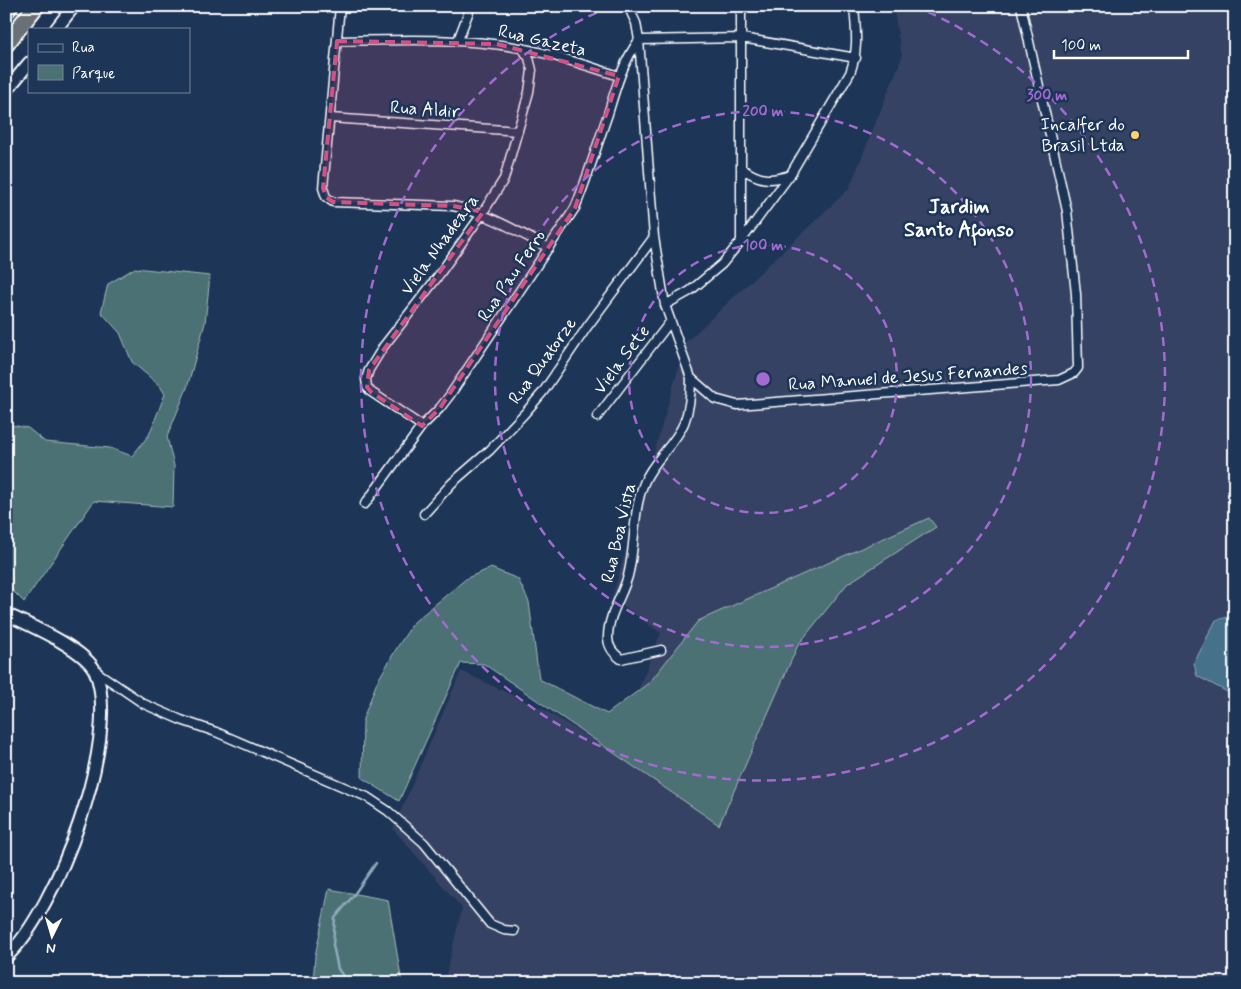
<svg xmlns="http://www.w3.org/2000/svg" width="1241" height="989" viewBox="0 0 1241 989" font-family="Mynerve,sans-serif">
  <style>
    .built { fill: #344364 }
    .green { fill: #4b7174; stroke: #a5b8ba }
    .water { fill: #45718b; stroke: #8faab9 }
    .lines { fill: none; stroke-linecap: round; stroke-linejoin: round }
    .stream { stroke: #8faab9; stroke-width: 2.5 }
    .street-casing { stroke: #fff; stroke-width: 11 }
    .secondary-casing { stroke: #fff; stroke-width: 15 }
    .highway-casing { stroke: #fff; stroke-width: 19 }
    .street { stroke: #1d3557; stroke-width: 8 }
    .secondary { stroke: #1d3557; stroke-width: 11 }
    .highway { stroke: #6a7074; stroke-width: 15 }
    .marked { fill: #d15284; fill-opacity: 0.2; stroke: #d15284; stroke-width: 4; stroke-dasharray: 10 6; stroke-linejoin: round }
    .ring { fill: none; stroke: #a36bd2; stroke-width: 2.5; stroke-dasharray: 9 6 }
    .poi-dot { fill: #ffd166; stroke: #1d3557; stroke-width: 2 }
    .labels { text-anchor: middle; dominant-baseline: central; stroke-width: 5; stroke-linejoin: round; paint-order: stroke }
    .street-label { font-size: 18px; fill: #fff; stroke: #1d3557 }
    .poi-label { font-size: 18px; fill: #fff; stroke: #1d3557; text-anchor: end }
    .quarter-label { font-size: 20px; font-weight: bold; fill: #fff; stroke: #1d3557 }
    .centre { fill: #a36bd2; stroke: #1d3557; stroke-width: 2.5 }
    .ring-label { font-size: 15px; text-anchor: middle; font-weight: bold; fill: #a36bd2; stroke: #1d3557; stroke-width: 5; stroke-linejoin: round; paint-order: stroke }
  </style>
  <rect width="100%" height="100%" fill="#1d3557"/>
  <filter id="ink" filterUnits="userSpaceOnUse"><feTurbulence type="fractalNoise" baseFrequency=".02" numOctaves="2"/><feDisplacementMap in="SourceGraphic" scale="10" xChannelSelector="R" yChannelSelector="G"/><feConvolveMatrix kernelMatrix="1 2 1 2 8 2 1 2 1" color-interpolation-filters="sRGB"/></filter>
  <g filter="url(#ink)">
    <path class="built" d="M 893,6 L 1235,6 L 1235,983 L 444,983 L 462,908 L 393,829 L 461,671 L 546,711 L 613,752 L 661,633 L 612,598 L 686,342 L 849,189 L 902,57 Z"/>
    <path class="green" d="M 135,268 L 210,276 L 205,323 L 187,388 L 167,437 L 174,466 L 173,507 L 94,501 L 24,602 L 6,584 L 6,424 L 28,428 L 45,442 L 110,448 L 132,456 L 149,435 L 165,394 L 160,386 L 132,362 L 120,333 L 101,312 L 108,284 Z
      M 929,518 L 936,527 L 847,584 L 798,645 L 719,825 L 484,664 L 461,663 L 399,801 L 362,778 L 363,719 L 377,682 L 398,646 L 414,622 L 467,578 L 491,568 L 518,579 L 529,602 L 539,679 L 607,714 L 650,682 L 698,621 Z
      M 329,889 L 388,900 L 402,983 L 313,983 L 315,956 Z"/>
    <path class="water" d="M 1233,616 L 1235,617 L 1235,696 L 1197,676 L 1194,663 L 1216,620 Z"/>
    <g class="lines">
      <path class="stream" d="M 348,983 L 338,969 L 333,945 L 335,918 L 353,896 L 376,863"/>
      <g class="street-casing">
        <path id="street" d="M 340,6 L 323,188 L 326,197 L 333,202 L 453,206 C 488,213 518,232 549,248
          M 628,6 L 636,23 L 639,40 L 654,237 L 665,305 L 691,378 L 715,399 L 737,405 L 1059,380 L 1074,373 L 1078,368 L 1076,294 L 1067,211 L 1021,6
          M 458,40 L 471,6
          M 639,40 L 742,38 L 856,58
          M 337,41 C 398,40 460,37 520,48 C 554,54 587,66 619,76
          M 330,118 L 518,131
          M 741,168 C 759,180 769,182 790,175
          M 741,241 L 790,175 L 850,73 C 859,49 856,31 854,6
          M 665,305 L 690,291 L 722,264 L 741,241 L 741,6
          M 597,417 L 670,322
          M 422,426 L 371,392 L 367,387 L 366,379 L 369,370 L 383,347 L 436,279 L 482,214 L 504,179 L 529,92 L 532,70 L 529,58 L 522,48
          M 365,504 L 422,426 L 440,408 L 450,395 L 575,208 C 588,177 597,145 608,114 C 616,87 623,62 639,40
          M 424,514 L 452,483 L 490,450 L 525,413 L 543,392 L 587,327 L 654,237
          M 661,650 L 621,659 C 613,653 608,647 608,637 C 608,615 622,597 628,576 C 636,545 632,512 644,483 C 653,460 675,445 684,423 C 690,408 691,393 691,378
          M 94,670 L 144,704 L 181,720 L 216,732 L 367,797 L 388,811 L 424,843 L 490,924 L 504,930 L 514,931"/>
      </g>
      <g class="secondary-casing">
        <path id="secondary" d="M 56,29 L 74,6
          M 6,91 L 29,63
          M 6,614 C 29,625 85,649 95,671 C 123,736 56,912 6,957"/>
      </g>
      <g class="highway-casing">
        <path id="highway" d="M 6,11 L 10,6
          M 6,44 L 36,6"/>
      </g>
      <use href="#street" class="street"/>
      <use href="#secondary" class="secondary"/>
      <use href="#highway" class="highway"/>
    </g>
  </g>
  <path class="marked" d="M 337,41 L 497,44 L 619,76 L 575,208 L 440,408 L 422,426 L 371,392 L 367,387 L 369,370 L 483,212 L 453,206 L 333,202 L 326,197 L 323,188 Z"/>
  <g class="ring">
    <circle cx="763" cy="379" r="134"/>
    <circle cx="763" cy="379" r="268"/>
    <path d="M914 6A402 402 0 1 1 612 6"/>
  </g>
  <circle class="poi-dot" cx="1135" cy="135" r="5"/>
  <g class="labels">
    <g class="street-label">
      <text transform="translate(542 41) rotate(13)">Rua Gazeta</text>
      <text transform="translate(425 110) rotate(4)">Rua Aldir</text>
      <text transform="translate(440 245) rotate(-54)">Viela Nhadeara</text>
      <text transform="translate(512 276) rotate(-56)">Rua Pau Ferro</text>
      <text transform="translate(622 360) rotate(-53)">Viela Sete</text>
      <text transform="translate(543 361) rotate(-54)">Rua Quatorze</text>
      <text transform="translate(908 377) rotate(-4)">Rua Manuel de Jesus Fernandes</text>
      <text transform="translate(619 533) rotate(-77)">Rua Boa Vista</text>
    </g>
    <g class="poi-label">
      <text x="1125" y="125">Incalfer do<tspan x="1125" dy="21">Brasil Ltda</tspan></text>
    </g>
    <g class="quarter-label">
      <text x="959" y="207">Jardim<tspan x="959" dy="23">Santo Afonso</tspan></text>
    </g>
  </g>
  <circle cx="763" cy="379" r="8" class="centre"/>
  <g class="ring-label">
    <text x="1047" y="100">300 m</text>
    <text x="763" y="116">200 m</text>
    <text x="763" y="250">100 m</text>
  </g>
  <rect width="1241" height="989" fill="none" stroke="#1d3557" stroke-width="25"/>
  <rect x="12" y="12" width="1216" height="964" fill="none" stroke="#fff" stroke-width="2" filter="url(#ink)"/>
  <rect x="28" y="28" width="162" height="65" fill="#1d3557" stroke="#77869a"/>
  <rect x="38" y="44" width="25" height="8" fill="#1d3557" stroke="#77869a"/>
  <text x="72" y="52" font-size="15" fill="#ffffff">Rua</text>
  <rect x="38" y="65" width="25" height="15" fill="#4b7174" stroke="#77869a"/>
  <text x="72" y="78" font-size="15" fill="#ffffff">Parque</text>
  <g transform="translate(52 936) rotate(185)" stroke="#1d3557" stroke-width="4" paint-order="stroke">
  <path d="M0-4L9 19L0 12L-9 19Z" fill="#ffffff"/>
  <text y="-8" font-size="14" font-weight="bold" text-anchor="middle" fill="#ffffff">N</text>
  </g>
  <path d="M1054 50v8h134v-8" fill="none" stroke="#ffffff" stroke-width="2.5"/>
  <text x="1061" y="50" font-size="15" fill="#ffffff" stroke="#1d3557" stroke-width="4" paint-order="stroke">100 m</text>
</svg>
